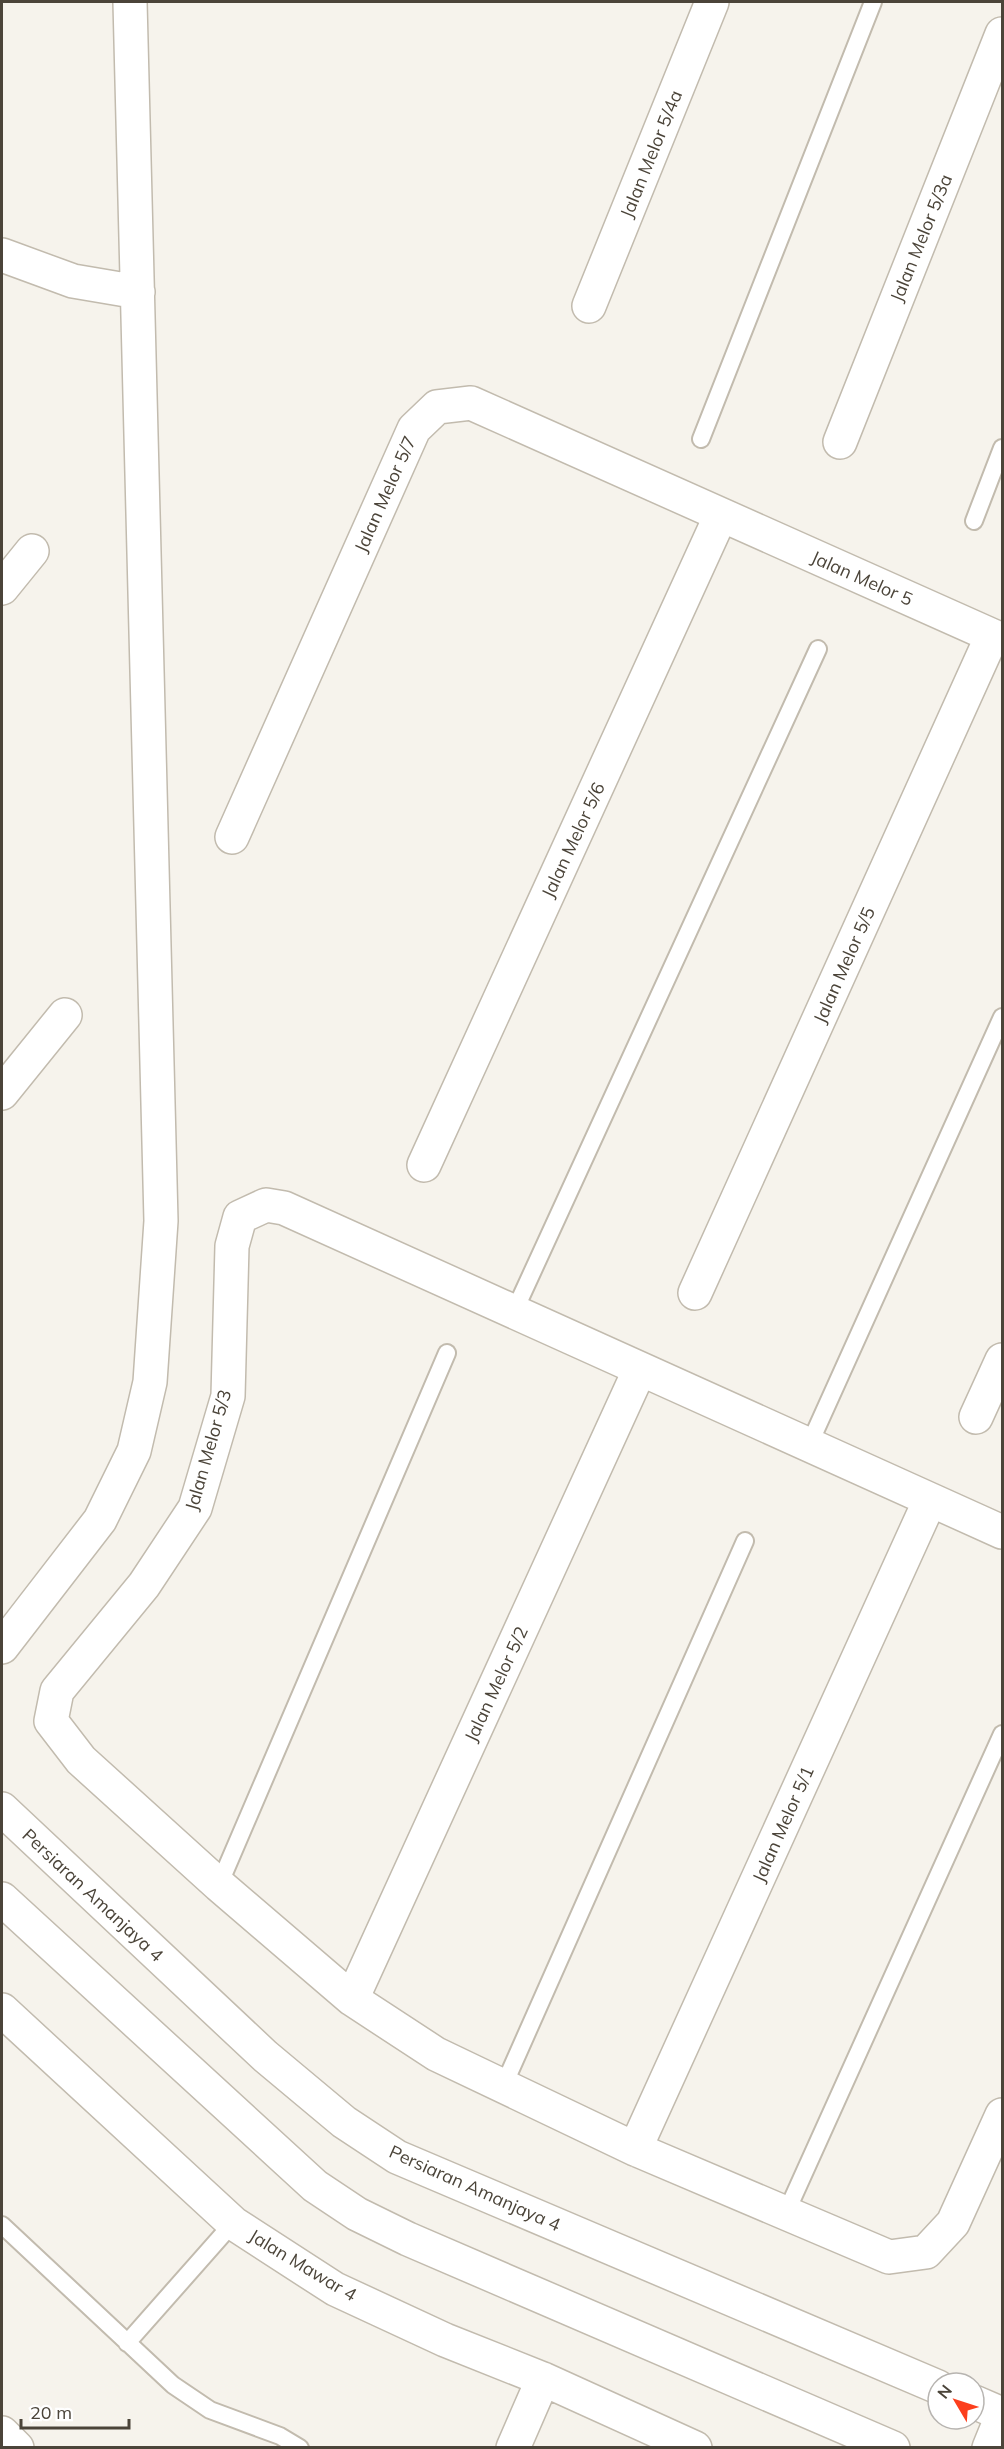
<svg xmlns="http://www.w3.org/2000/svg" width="1004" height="2449" viewBox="0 0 1004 2449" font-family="Mulish,sans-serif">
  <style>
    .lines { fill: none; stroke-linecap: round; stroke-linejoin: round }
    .service-casing { stroke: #c2bbae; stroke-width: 20 }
    .minor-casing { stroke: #c2bbae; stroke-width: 36 }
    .tertiary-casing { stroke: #c2bbae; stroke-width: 36 }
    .service { stroke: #fff; stroke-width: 16 }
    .minor { stroke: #fff; stroke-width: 33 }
    .tertiary { stroke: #fff; stroke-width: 33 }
    .labels { text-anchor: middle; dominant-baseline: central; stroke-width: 6; stroke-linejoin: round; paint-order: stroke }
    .street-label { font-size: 18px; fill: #4b4439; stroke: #fff }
  </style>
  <rect width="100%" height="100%" fill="#f6f3ec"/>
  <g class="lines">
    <g class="service-casing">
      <path id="service" d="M 701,439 L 873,2
        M 974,521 L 1002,448
        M 514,1312 L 818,649
        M 809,1445 L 1002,1017
        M 219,1885 L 447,1353
        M 503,2087 L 745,1541
        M 786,2213 L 1002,1734
        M 2,2225 L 173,2385 L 210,2410 L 280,2436 L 300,2448
        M 127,2343 L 233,2223"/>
    </g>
    <g class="minor-casing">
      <path id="minor" d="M 2,255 L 73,281 L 138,292
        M 589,306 L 712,2
        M 840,442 L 1002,34
        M 2,588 L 32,551
        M 232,837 L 414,429 L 437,407 L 471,403 L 1002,640
        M 2,1093 L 65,1015
        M 424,1165 L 721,515
        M 695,1293 L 992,636
        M 976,1417 L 1002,1360
        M 1002,1532 L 284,1208 L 266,1205 L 240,1217 L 232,1246 L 228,1396 L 195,1508 L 144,1585 L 57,1691 L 51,1721 L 81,1760 L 219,1885 L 352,1999 L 436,2054 L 635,2149 L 889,2257 L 926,2252 L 953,2223 L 1002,2115
        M 2,1647 L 100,1520 L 134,1451 L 150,1382 L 161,1221 L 130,2
        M 352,1999 L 640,1369
        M 2,2010 L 233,2223 L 335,2289 L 445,2340 L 543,2379 L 695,2448
        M 635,2149 L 930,1500
        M 2,2433 L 17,2448
        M 513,2448 L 543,2379"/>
    </g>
    <g class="tertiary-casing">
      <path id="tertiary" d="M 2,1809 L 265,2056 L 344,2122 L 397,2157 L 938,2387
        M 2,1899 L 315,2186 L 357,2214 L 408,2239 L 893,2448
        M 974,2402 L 1002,2414
        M 989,2448 L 1002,2416"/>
    </g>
    <use href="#service" class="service"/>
    <use href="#minor" class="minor"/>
    <use href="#tertiary" class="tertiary"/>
  </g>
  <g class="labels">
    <g class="street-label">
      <text transform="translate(651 154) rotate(-68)">Jalan Melor 5/4a</text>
      <text transform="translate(921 238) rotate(-68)">Jalan Melor 5/3a</text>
      <text transform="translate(385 494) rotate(-66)">Jalan Melor 5/7</text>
      <text transform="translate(862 578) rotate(24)">Jalan Melor 5</text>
      <text transform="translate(573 840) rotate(-65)">Jalan Melor 5/6</text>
      <text transform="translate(844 965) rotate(-66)">Jalan Melor 5/5</text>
      <text transform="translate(208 1450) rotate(-74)">Jalan Melor 5/3</text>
      <text transform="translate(496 1684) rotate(-65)">Jalan Melor 5/2</text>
      <text transform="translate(783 1824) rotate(-66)">Jalan Melor 5/1</text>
      <text transform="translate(93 1895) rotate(43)">Persiaran Amanjaya 4</text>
      <text transform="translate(475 2188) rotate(24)">Persiaran Amanjaya 4</text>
      <text transform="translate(303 2265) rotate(31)">Jalan Mawar 4</text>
    </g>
  </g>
  <rect width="1004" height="2449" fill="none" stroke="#4b4439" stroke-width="6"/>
  <g transform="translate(956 2401) rotate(309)"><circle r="28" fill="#ffffff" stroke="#b7b4b0" stroke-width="1.5"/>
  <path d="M0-4.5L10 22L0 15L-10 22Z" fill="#fc3f1d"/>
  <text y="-9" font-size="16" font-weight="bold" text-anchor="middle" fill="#4b4439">N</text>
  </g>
  <path d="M21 2419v9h108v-9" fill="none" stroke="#4b4439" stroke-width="3"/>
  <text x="30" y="2419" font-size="18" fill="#4b4439" stroke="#ffffff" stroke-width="4.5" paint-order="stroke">20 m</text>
</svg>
